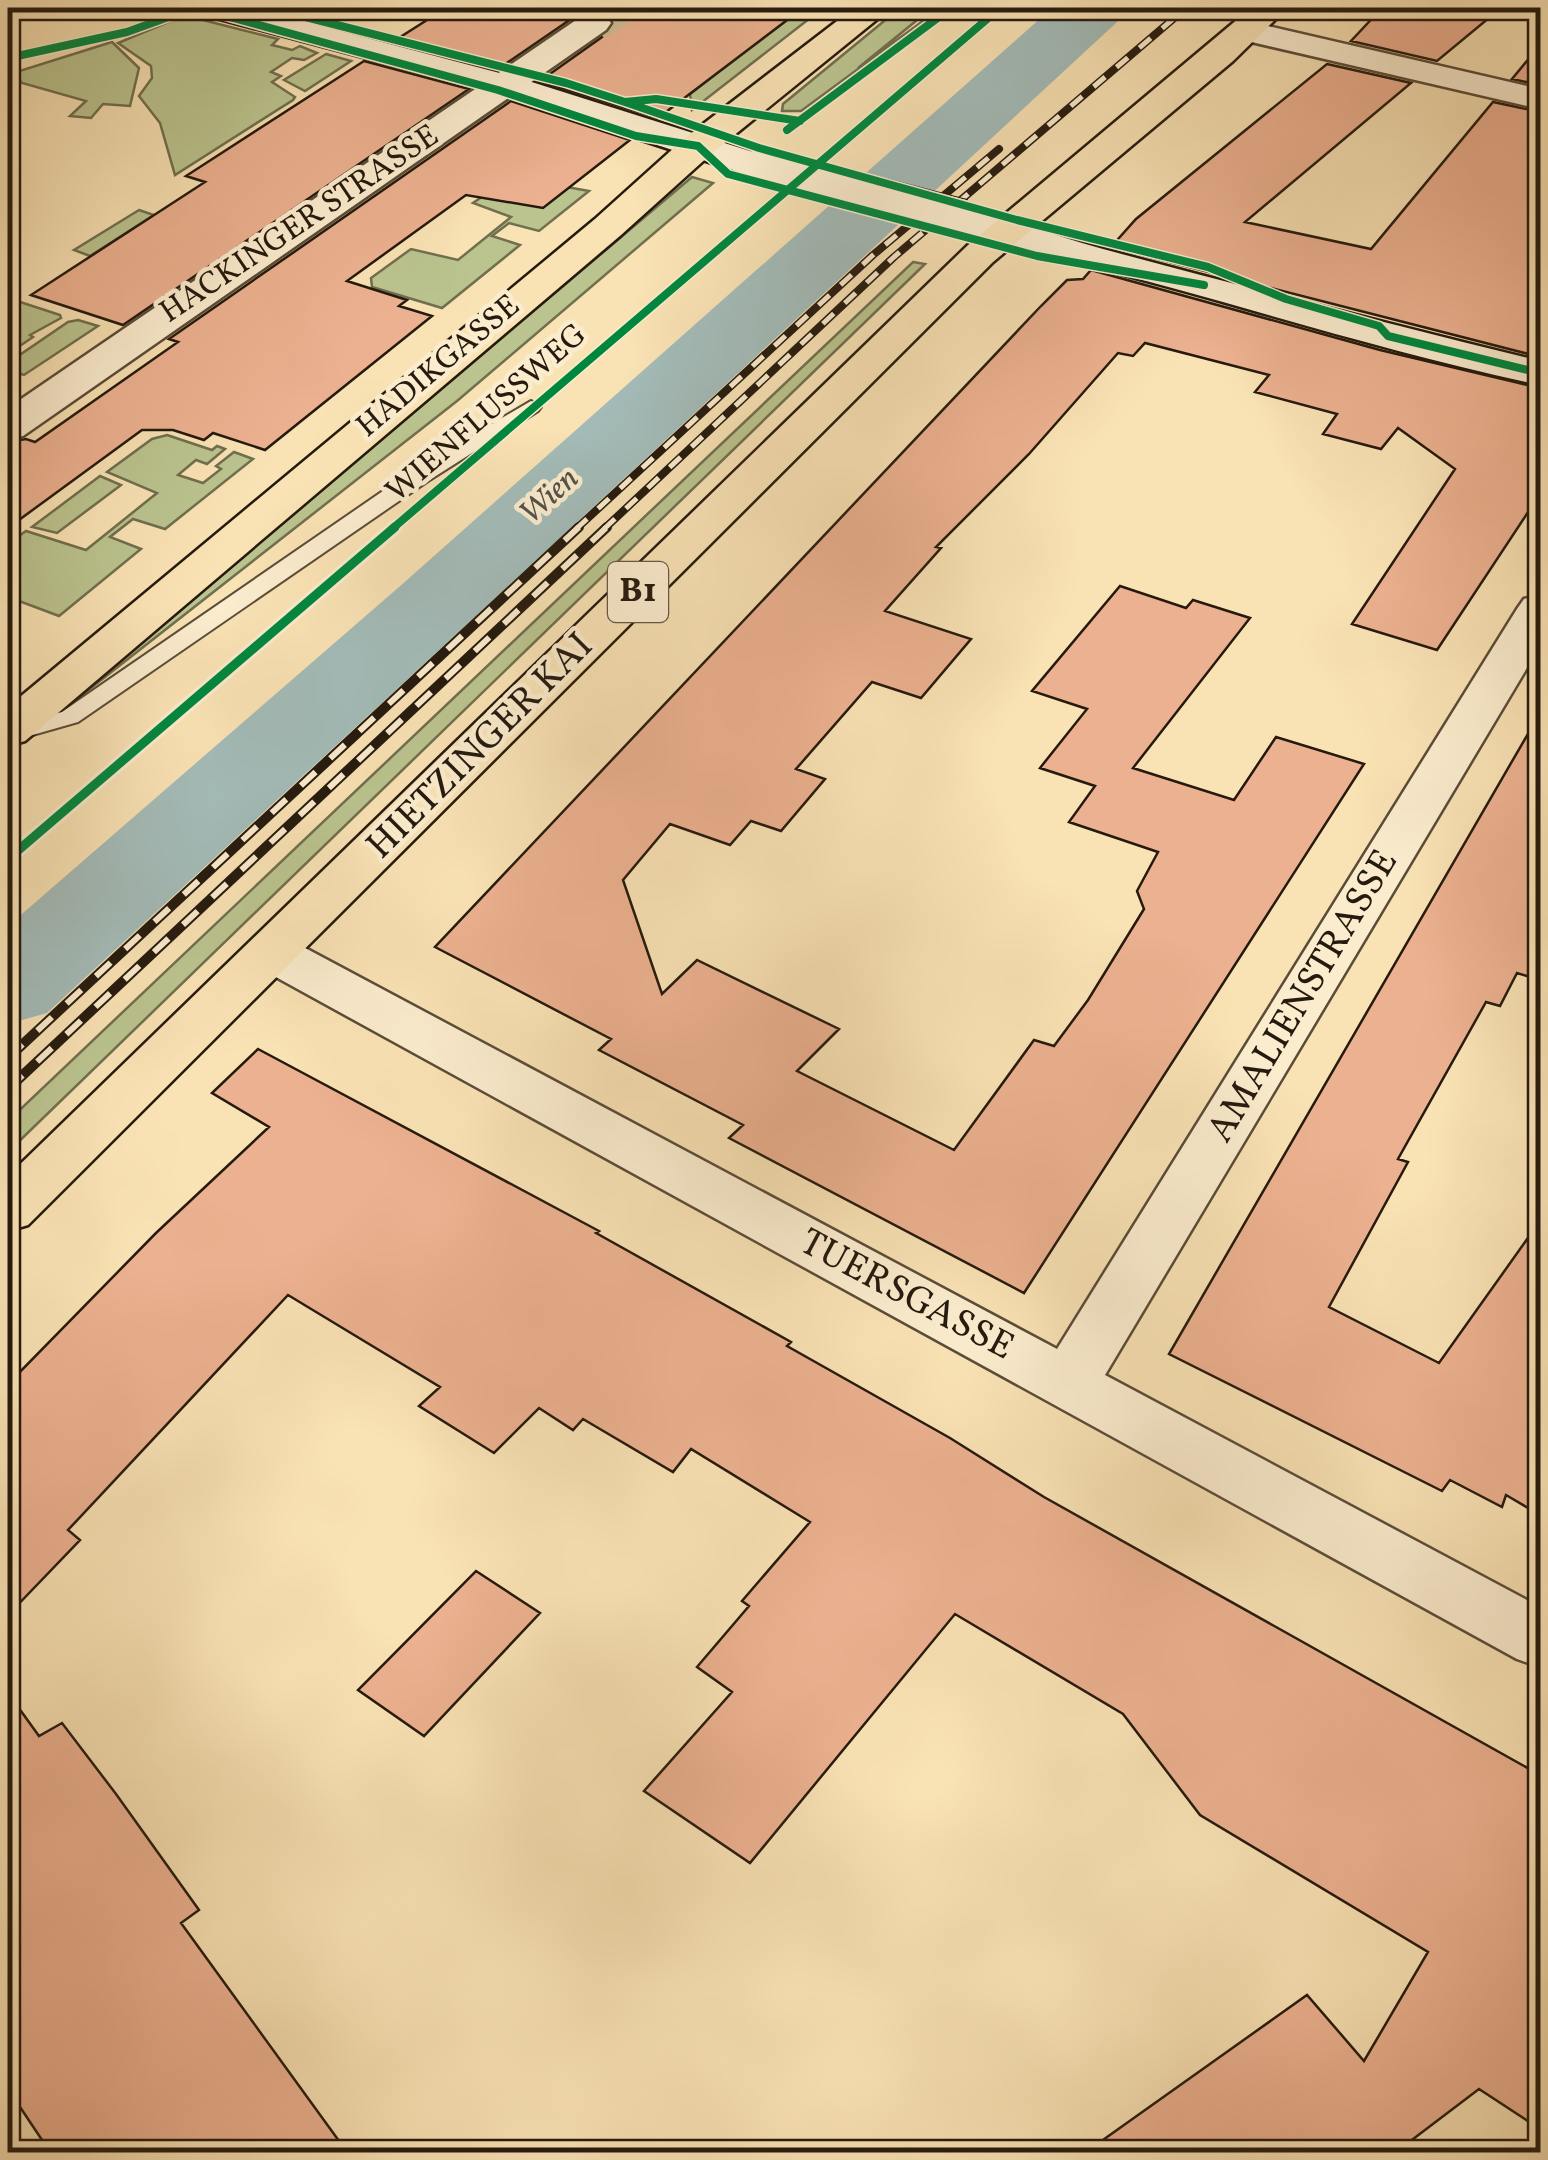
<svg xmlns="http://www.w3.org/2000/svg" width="1548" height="2160" viewBox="0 0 1548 2160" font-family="Vollkorn,serif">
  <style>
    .green { fill: #bbc48f; stroke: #706f4e; stroke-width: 2.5 }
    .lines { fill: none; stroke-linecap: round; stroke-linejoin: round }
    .river { fill: #a3bbb8; fill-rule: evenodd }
    .building { fill: #ecb190; stroke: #251a0e; stroke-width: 2.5 }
    .street-tunnel { stroke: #cfba93; stroke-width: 38; stroke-dasharray: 38 19; stroke-linecap: butt }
    .lane-casing { stroke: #5a4c38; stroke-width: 4 }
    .street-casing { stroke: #5a4c38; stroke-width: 5 }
    .secondary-casing { stroke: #251a0e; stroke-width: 5 }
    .primary-casing { stroke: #251a0e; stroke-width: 5 }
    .lane { fill: #fbecce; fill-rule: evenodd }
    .street { fill: #fbecce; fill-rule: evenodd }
    .secondary { fill: #fbecce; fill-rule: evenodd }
    .primary { fill: #f9e2b4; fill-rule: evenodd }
    .rail-far1-casing { stroke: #251a0e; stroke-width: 8 }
    .rail-casing { stroke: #251a0e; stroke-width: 10 }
    .rail-far1 { stroke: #fbecce; stroke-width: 5; stroke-dasharray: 15; stroke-linecap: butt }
    .rail { stroke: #fbecce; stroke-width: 6; stroke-dasharray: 20; stroke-linecap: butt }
    .secondary-bridge-casing { stroke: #251a0e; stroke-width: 41; stroke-linecap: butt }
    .secondary-bridge { stroke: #fbecce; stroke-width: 38 }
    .cycleway-far1-casing { stroke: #fbecce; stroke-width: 11 }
    .cycleway-casing { stroke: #fbecce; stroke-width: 15 }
    .cycleway-far1 { stroke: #00873e; stroke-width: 8 }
    .cycleway { stroke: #00873e; stroke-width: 9 }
    .labels { text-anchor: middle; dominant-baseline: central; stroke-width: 9; stroke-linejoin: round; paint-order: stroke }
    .far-street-label { font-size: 32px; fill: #251a0e; stroke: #fbecce }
    .far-water-label { font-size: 32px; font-style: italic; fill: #51524a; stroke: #fbecce }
    .shield { fill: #fbecce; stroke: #655948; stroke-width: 2.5 }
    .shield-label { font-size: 35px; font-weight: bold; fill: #251a0e }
    .street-label { font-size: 38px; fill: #251a0e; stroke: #fbecce }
  </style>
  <rect width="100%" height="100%" fill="#f9e2b4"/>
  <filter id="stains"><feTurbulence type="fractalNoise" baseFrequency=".002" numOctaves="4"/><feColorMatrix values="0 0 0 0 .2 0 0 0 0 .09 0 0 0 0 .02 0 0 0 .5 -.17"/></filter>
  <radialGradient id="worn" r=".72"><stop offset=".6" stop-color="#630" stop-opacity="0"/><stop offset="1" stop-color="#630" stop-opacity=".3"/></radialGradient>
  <path class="green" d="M 799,8 L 823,8 L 692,110 L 690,94 Z
    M 900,8 L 932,8 L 858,68 L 941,8 L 801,111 L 782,111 L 783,104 Z
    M 195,18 L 278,39 L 272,45 L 292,50 L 300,46 L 317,53 L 304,60 L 292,58 L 271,72 L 281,76 L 272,82 L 295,97 L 293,100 L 175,175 L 160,123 L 139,96 L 152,78 L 151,66 L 118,43 L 173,20 Z
    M 112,42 L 139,68 L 130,106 L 103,104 L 91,118 L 70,116 L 86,101 L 22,83 L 13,73 Z
    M 326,54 L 351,61 L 305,91 L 284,80 Z
    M 511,177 L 589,191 L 539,231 L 509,223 L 492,236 L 520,245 L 442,308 L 372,287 L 371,278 L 411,249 L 458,260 L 511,217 L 473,203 Z
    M 692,177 L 713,183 L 457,401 L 54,717 Z
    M 139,210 L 154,215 L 90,256 L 74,250 Z
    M 913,262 L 925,264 L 8,1152 L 8,1121 Z
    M 8,298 L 60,315 L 61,318 L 30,335 L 33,337 L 8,354 Z
    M 78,320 L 98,326 L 24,375 L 8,370 L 8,363 L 68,322 Z
    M 167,435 L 212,450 L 217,446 L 225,449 L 207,464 L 196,460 L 178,475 L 203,483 L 221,469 L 216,466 L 234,452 L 253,459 L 165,529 L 133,519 L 110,537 L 141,549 L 59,616 L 11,598 L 16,593 L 8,590 L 8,544 L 26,531 L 86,550 L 157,493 L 107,472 L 152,439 Z
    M 100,476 L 121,485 L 57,533 L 32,527 Z"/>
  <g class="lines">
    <path class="river" d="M 1052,8 L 1127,8 L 1116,23 L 47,1013 L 8,1024 L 8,926 L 399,587 Z"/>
  </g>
  <path class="building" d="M 446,8 L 803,8 L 658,118 L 540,81 L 609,32 L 615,23 L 607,12 L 593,9 L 580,13 L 498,69 L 394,41 Z
    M 1382,8 L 1501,8 L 1437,61 L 1351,41 Z
    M 1540,45 L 1540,85 L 1512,79 Z
    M 364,61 L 469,89 L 123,325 L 31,295 L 205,182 L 186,176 Z
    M 1327,64 L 1411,83 L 1245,222 L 1371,249 L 1493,102 L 1540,112 L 1540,357 L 1111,247 L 1136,219 Z
    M 511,101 L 630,140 L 543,208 L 466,195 L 347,281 L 407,300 L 399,306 L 432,316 L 265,450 L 213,433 L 204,440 L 173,430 L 142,430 L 8,528 L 8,442 L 26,439 L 35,442 L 178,342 L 169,339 Z
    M 1091,270 L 1380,350 L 1540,388 L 1540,494 L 1437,650 L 1352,624 L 1455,469 L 1398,428 L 1381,449 L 1323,434 L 1337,414 L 1255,392 L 1269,375 L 1145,343 L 1133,356 L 1118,353 L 1029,454 L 936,547 L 941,548 L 885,611 L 971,639 L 921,698 L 872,682 L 796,769 L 825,779 L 781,831 L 751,821 L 730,845 L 670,824 L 623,880 L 662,994 L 697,960 L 839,1029 L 797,1071 L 954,1150 L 1034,1040 L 1054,1046 L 1088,1000 L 1144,909 L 1137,891 L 1158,852 L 1069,822 L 1095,786 L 1040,768 L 1087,709 L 1032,691 L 1120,586 L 1186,608 L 1193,600 L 1250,618 L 1133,768 L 1234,800 L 1276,737 L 1364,764 L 1024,1293 L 729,1138 L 743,1125 L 599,1050 L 611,1039 L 435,947 L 1041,306 L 1067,280 L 1083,279 Z
    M 1540,713 L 1540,980 L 1517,973 L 1500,1006 L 1486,1002 L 1398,1159 L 1408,1162 L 1329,1307 L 1439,1363 L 1540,1221 L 1540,1515 L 1506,1495 L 1502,1507 L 1450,1480 L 1442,1491 L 1169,1354 Z
    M 258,1049 L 599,1231 L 596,1233 L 791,1342 L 787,1346 L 950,1438 L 1044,1497 L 1540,1775 L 1540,2129 L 1479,2089 L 1396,2152 L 1086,2152 L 1307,1995 L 1364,2061 L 1428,1952 L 1200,1815 L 1123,1714 L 955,1614 L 750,1863 L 644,1791 L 732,1692 L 697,1667 L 749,1606 L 742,1601 L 810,1522 L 691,1449 L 673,1472 L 583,1419 L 573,1430 L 539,1408 L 494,1453 L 419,1406 L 440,1387 L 288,1295 L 68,1530 L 80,1540 L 8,1615 L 8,1384 L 156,1233 L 269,1127 L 212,1093 Z
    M 476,1571 L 540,1613 L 424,1736 L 358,1690 Z
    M 8,1693 L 39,1736 L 62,1723 L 116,1794 L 199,1910 L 181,1923 L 347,2152 L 50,2152 L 8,2089 Z"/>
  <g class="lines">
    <path class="street-tunnel" d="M 594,23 L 617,8"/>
    <g class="lane-casing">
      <path id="lane" d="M 531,401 L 541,407 L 538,411 L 428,481 L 78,722 L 8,742 L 8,727 L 62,712 L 412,471 Z"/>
    </g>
    <g class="street-casing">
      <path id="street" d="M 594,13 L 606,16 L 611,23 L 606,30 L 23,436 L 8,439 L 8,408 L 582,16 Z
        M 1246,21 L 1540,89 L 1540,109 L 1234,38 L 1229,31 L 1234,24 Z
        M 1540,595 L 1540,646 L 1105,1375 L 1540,1607 L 1540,1667 L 1517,1659 L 254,965 L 247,953 L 254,941 L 273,935 L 292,941 L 1057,1349 L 1517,609 L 1524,599 Z"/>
    </g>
    <g class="secondary-casing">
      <path id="secondary" d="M 201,8 L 253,8 L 519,78 L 775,159 L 780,167 L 775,175 L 762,178 L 749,175 L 495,92 L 205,15 Z
        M 963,208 C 1010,219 1056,236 1103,249 C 1248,288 1394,325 1540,361 L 1540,385 C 1433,362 1328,332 1223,302 C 1132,276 1040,254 950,227 L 944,219 L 950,211 Z"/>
    </g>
    <g class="primary-casing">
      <path id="primary" d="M 854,8 L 891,8 L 711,154 L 621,235 L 25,741 L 8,746 L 8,707 L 595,219 L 685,138 Z
        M 1251,8 L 1287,8 L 1233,61 L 993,262 L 28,1225 L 8,1231 L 8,1176 L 967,246 Z"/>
    </g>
    <use href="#lane" class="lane"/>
    <use href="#street" class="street"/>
    <use href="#secondary" class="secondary"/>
    <use href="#primary" class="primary"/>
    <g class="rail-far1-casing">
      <path id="rail-far1" d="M 576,529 L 873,255 L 999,149
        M 604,529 L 894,257 L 1186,8"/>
    </g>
    <g class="rail-casing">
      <path id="rail" d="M 8,1058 L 579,527
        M 8,1089 L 607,527"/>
    </g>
    <use href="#rail-far1" class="rail-far1"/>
    <use href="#rail" class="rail"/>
    <g class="secondary-bridge-casing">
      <path id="secondary-bridge" d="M 762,167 L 963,219"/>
    </g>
    <use href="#secondary-bridge" class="secondary-bridge"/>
    <g class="cycleway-far1-casing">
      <path id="cycleway-far1" d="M 270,8 L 566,83 L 625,102 L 656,99 L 800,121
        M 200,9 L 498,90 L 636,136 L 698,146 L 728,174 L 1037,256 L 1204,285
        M 8,58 L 127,32 L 185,11 L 216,8
        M 625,102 L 759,148 L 1017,220 L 1208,267 L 1286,299 L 1379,326 L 1388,336 L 1540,373
        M 787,130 L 951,8
        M 392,529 L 1000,8"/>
    </g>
    <g class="cycleway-casing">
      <path id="cycleway" d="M 8,859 L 395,527"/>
    </g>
    <use href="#cycleway-far1" class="cycleway-far1"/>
    <use href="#cycleway" class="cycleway"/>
  </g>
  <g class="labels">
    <g class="far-street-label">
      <text transform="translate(300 225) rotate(-34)">HACKINGER STRASSE</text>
      <text transform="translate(439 367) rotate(-40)">HADIKGASSE</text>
      <text transform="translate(487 414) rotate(-41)">WIENFLUSSWEG</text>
    </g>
    <g class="far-water-label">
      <text transform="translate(550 497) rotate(-42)">Wien</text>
    </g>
    <rect class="shield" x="608" y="562" width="60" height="60" rx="8"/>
    <g class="shield-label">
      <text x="638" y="592">B1</text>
    </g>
    <g class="street-label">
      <text transform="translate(481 747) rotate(-45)">HIETZINGER KAI</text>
      <text transform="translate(1304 997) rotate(-59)">AMALIENSTRASSE</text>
      <text transform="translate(906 1296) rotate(28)">TUERSGASSE</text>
    </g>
  </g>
  <rect width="1548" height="2160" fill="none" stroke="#f9e2b4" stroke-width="40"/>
  <rect x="10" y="10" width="1528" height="2140" fill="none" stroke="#251a0e" stroke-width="5"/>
  <rect x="20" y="20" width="1508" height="2120" fill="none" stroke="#251a0e" stroke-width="2.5"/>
  <rect width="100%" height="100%" filter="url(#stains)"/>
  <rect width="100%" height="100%" fill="url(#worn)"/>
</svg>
